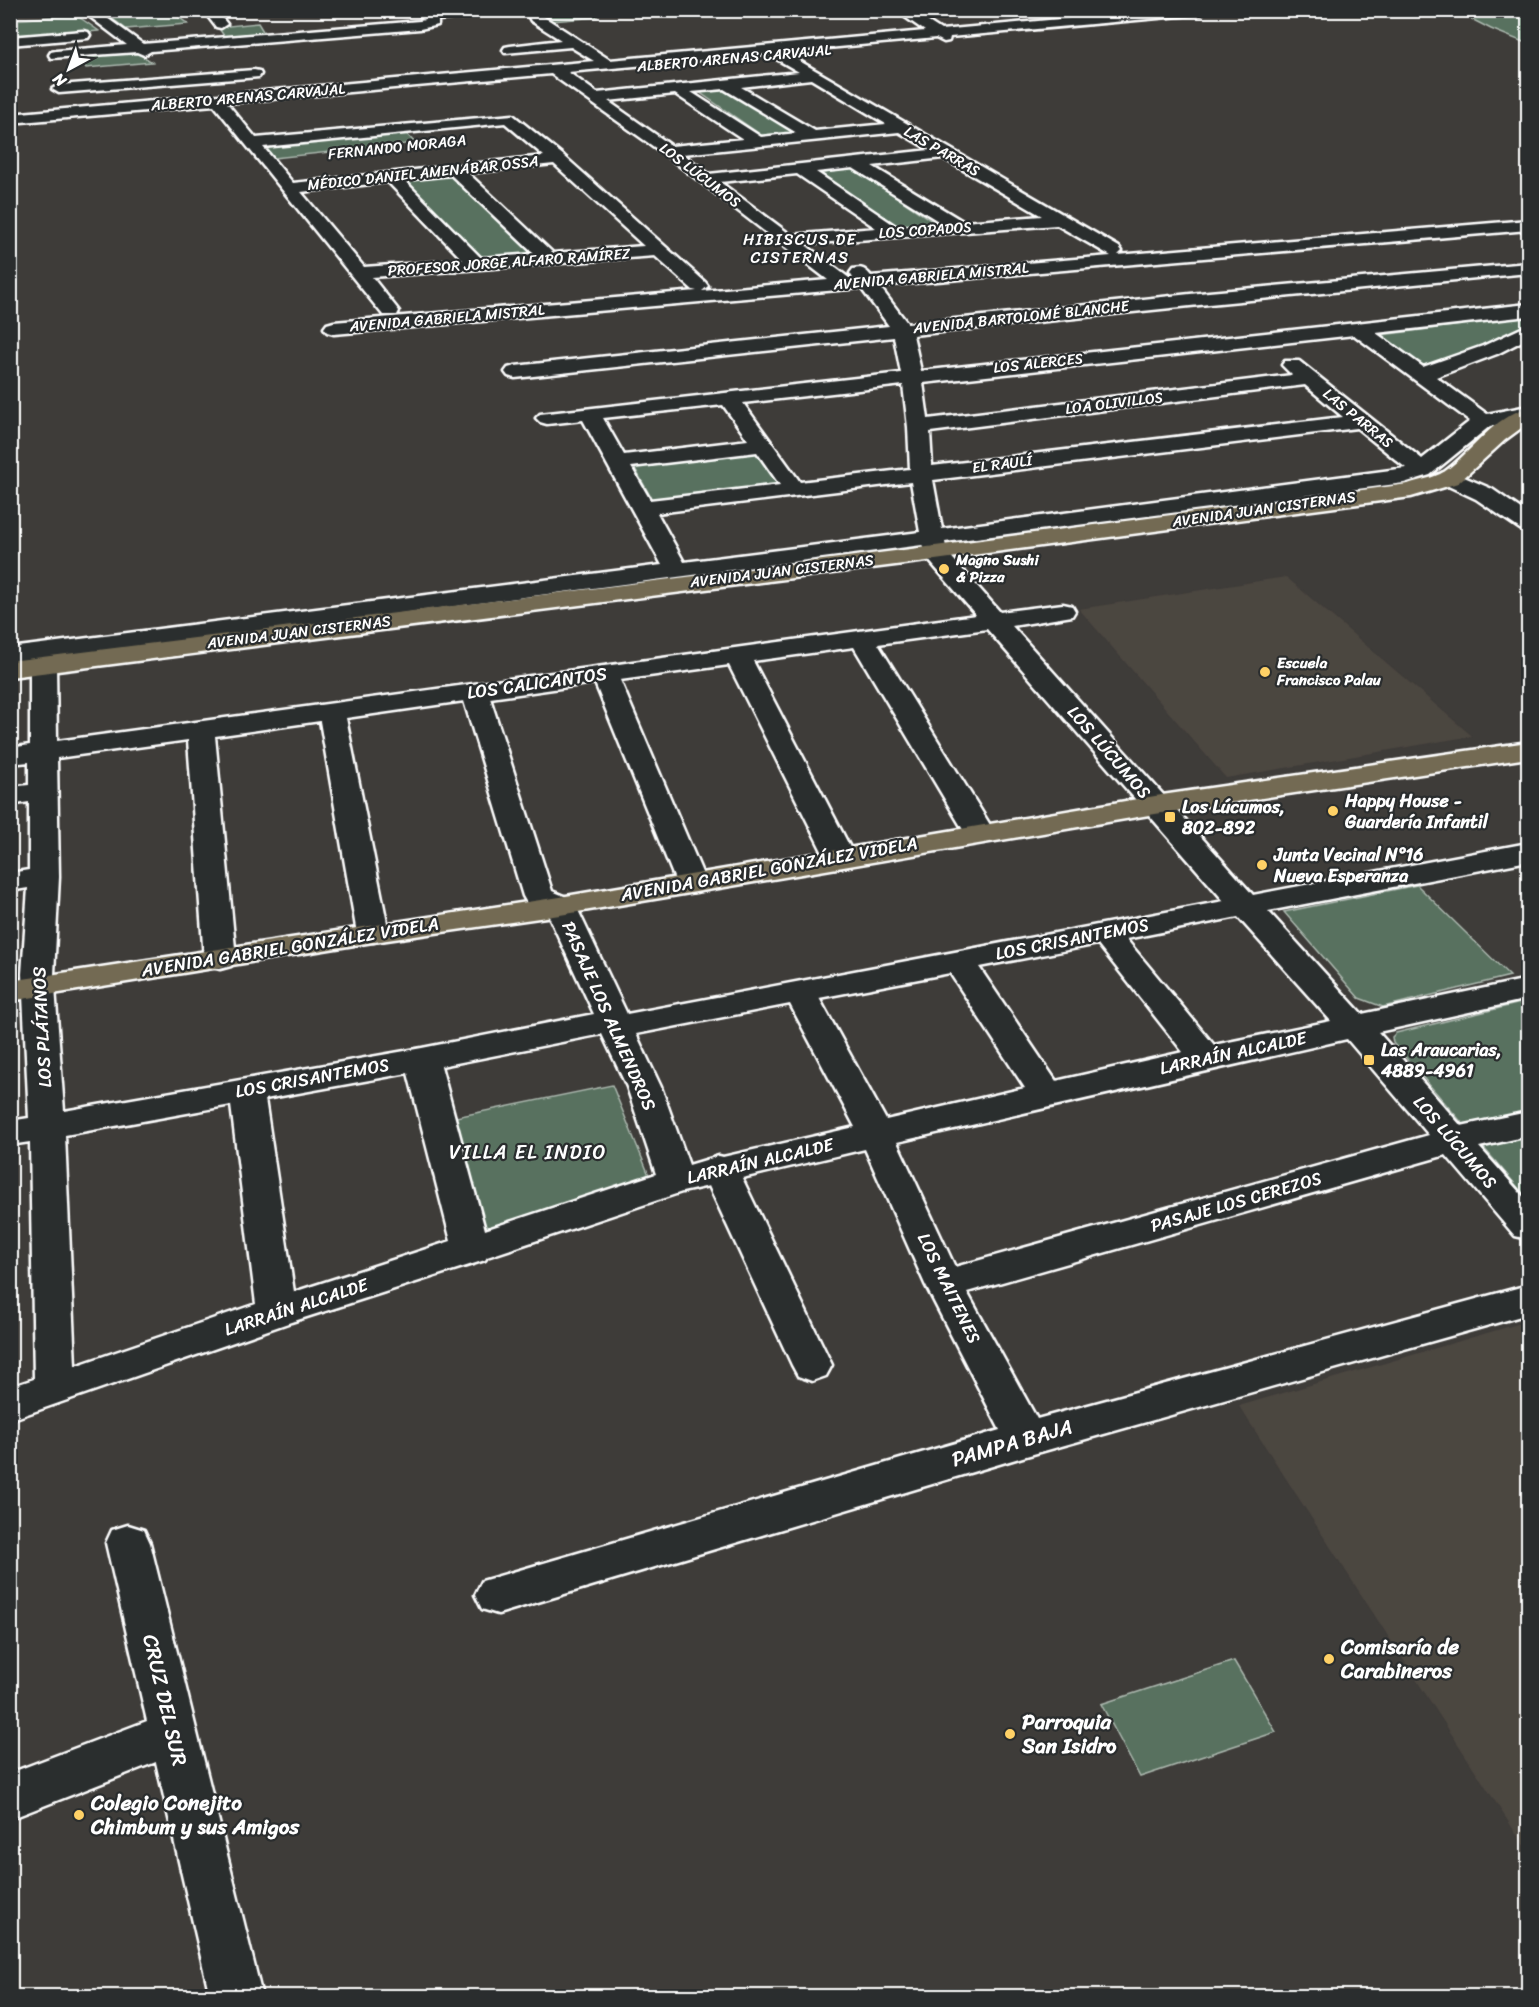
<svg xmlns="http://www.w3.org/2000/svg" width="1539" height="2007" viewBox="0 0 1539 2007" font-family="Sriracha,sans-serif">
  <style>
    .built { fill: #4c4640 }
    .green { fill: #58715f; stroke: #acb8af; stroke-width: 1.5 }
    .lines { fill: none; stroke-linecap: round; stroke-linejoin: round }
    .minor-casing { stroke: #fff; stroke-width: 5 }
    .major-casing { stroke: #fff; stroke-width: 5 }
    .minor { fill: #2a2d2e; fill-rule: evenodd }
    .major { fill: #736b52; fill-rule: evenodd }
    .poi-dot { fill: #ffd166; stroke: #2a2d2e; stroke-width: 2 }
    .labels { text-anchor: middle; dominant-baseline: central; stroke-width: 4.5; stroke-linejoin: round; paint-order: stroke }
    .far-street-label { font-size: 15px; fill: #fff; stroke: #2a2d2e }
    .far-poi-label { font-size: 15px; font-weight: bold; fill: #fff; stroke: #2a2d2e; text-anchor: start }
    .far-neighbourhood-label { font-size: 16px; letter-spacing: 1.5px; fill: #fff; stroke: #2a2d2e }
    .street-label { font-size: 18px; fill: #fff; stroke: #2a2d2e }
    .poi-label { font-size: 18px; font-weight: bold; fill: #fff; stroke: #2a2d2e; text-anchor: start }
    .neighbourhood-label { font-size: 20px; letter-spacing: 1.5px; fill: #fff; stroke: #2a2d2e }
    .near-street-label { font-size: 21px; fill: #fff; stroke: #2a2d2e }
    .near-poi-label { font-size: 21px; font-weight: bold; fill: #fff; stroke: #2a2d2e; text-anchor: start }
  </style>
  <rect width="100%" height="100%" fill="#3e3c39"/>
  <filter id="ink" filterUnits="userSpaceOnUse"><feTurbulence type="fractalNoise" baseFrequency=".0167" numOctaves="2"/><feDisplacementMap in="SourceGraphic" scale="12" xChannelSelector="R" yChannelSelector="G"/><feConvolveMatrix kernelMatrix="1 2 1 2 8 2 1 2 1" color-interpolation-filters="sRGB"/></filter>
  <g filter="url(#ink)">
    <path class="built" d="M 1286,577 L 1472,736 L 1226,778 L 1079,609 Z
      M 1521,1323 L 1528,1333 L 1528,1852 L 1239,1406 Z"/>
    <path class="green" d="M 129,10 L 170,11 L 188,24 L 126,29 L 104,12 Z
      M 542,11 L 594,11 L 597,17 L 552,21 Z
      M 1456,11 L 1528,11 L 1528,44 L 1491,29 Z
      M 76,15 L 99,31 L 11,39 L 11,20 Z
      M 258,23 L 266,36 L 226,39 L 218,27 Z
      M 131,49 L 152,62 L 86,68 L 79,54 Z
      M 726,89 L 799,136 L 767,139 L 699,92 Z
      M 403,130 L 415,143 L 274,158 L 265,146 Z
      M 853,168 L 941,227 L 897,230 L 813,173 Z
      M 448,172 L 535,257 L 485,261 L 400,178 Z
      M 1528,317 L 1528,330 L 1488,353 L 1426,372 L 1372,336 Z
      M 756,449 L 781,486 L 653,501 L 632,463 Z
      M 1417,885 L 1510,976 L 1383,1007 L 1359,998 L 1284,912 Z
      M 1525,1002 L 1528,1005 L 1528,1199 L 1393,1043 L 1392,1037 L 1396,1033 Z
      M 612,1085 L 651,1180 L 481,1234 L 451,1118 Z
      M 1234,1661 L 1276,1732 L 1140,1777 L 1101,1704 Z"/>
    <g class="lines">
      <g class="minor-casing">
        <path id="minor" d="M 10,10 L 17,10 L 10,15 Z
          M 81,10 L 96,10 L 143,44 L 420,21 L 424,20 L 421,17 L 422,14 L 453,10 L 502,10 L 496,14 L 438,20 L 438,25 L 420,29 L 151,51 L 144,55 L 137,52 L 51,58 L 49,55 L 51,52 L 56,51 L 127,45 Z
          M 203,10 L 216,10 L 227,24 L 221,28 L 216,27 Z
          M 525,10 L 538,10 L 541,15 L 610,60 L 925,31 L 895,10 L 910,10 L 941,30 L 1155,10 L 1208,10 L 1202,14 L 950,37 L 949,41 L 944,42 L 936,38 L 784,52 L 1119,247 L 1122,251 L 1118,255 L 1528,220 L 1528,230 L 879,286 L 908,324 L 1209,292 L 1528,263 L 1528,273 L 1209,304 L 913,335 L 921,371 L 1528,304 L 1528,316 L 1376,333 L 1423,367 L 1483,346 L 1528,325 L 1528,338 L 1497,354 L 1436,377 L 1487,414 L 1528,406 L 1528,418 L 1490,426 L 1430,475 L 1404,483 L 945,542 L 947,552 L 1000,612 L 1063,604 L 1072,606 L 1075,611 L 1072,616 L 1012,626 L 1253,895 L 1528,843 L 1528,861 L 1268,911 L 1362,1014 L 1528,979 L 1528,999 L 1378,1032 L 1461,1126 L 1528,1112 L 1528,1136 L 1479,1147 L 1528,1202 L 1528,1239 L 1515,1236 L 1446,1155 L 967,1292 L 1037,1419 L 1528,1285 L 1528,1314 L 1026,1456 L 498,1614 L 482,1609 L 475,1595 L 482,1581 L 1000,1430 L 925,1284 L 865,1149 L 742,1178 L 832,1365 L 826,1376 L 812,1381 L 798,1376 L 792,1365 L 709,1186 L 682,1192 L 487,1257 L 485,1260 L 291,1322 L 10,1420 L 10,1387 L 34,1379 L 30,1142 L 10,1145 L 10,1121 L 29,1118 L 22,974 L 28,888 L 10,891 L 10,873 L 29,870 L 29,802 L 10,805 L 10,787 L 29,785 L 29,762 L 10,764 L 10,748 L 30,745 L 30,665 L 33,661 L 10,664 L 10,648 L 662,565 L 583,420 L 547,424 L 540,422 L 536,418 L 540,414 L 901,373 L 894,337 L 515,378 L 508,376 L 505,372 L 508,368 L 515,366 L 889,326 L 861,288 L 334,334 L 327,332 L 324,328 L 327,324 L 334,322 L 697,291 L 693,290 L 655,256 L 372,277 L 399,311 L 397,315 L 383,315 L 214,105 L 10,123 L 10,114 L 594,61 L 571,47 L 505,53 L 503,50 L 505,47 L 510,46 L 561,40 L 531,21 ZM 768,54 L 799,72 L 597,93 L 568,72 ZM 551,74 L 664,154 L 828,280 L 702,291 L 708,286 L 705,282 L 564,156 L 513,115 L 256,138 L 227,103 ZM 811,79 L 886,124 L 815,131 L 741,87 ZM 724,89 L 797,133 L 761,137 L 691,92 ZM 675,94 L 743,139 L 672,146 L 608,101 ZM 505,123 L 544,156 L 293,183 L 263,147 ZM 899,132 L 930,150 L 709,174 L 683,154 ZM 943,158 L 1042,216 L 964,222 L 872,166 ZM 554,164 L 644,246 L 553,253 L 468,173 ZM 853,168 L 943,224 L 897,227 L 816,172 ZM 797,174 L 876,228 L 791,235 L 720,182 ZM 451,175 L 534,254 L 481,258 L 404,180 ZM 388,182 L 463,260 L 364,267 L 301,192 ZM 1057,225 L 1111,256 L 871,276 C 865,269 862,267 853,269 L 850,273 L 853,278 L 849,278 L 804,244 ZM 1354,335 L 1470,421 L 1422,459 L 1299,361 L 1285,361 L 1282,365 L 1292,375 L 928,419 L 923,383 ZM 903,385 L 908,427 L 910,469 L 800,482 L 743,403 ZM 1305,385 L 1343,417 L 932,466 L 930,432 ZM 723,405 L 748,440 L 624,455 L 603,418 ZM 1357,428 L 1406,468 L 942,529 L 933,480 ZM 757,452 L 780,485 L 650,500 L 631,467 ZM 911,482 L 920,532 L 684,562 L 657,513 ZM 922,545 L 927,558 L 976,615 L 57,741 L 56,665 L 49,659 ZM 987,629 L 1224,901 L 627,1014 L 576,906 L 571,899 L 552,891 L 490,698 L 595,683 L 676,882 L 680,888 L 691,891 L 702,888 L 706,882 L 620,680 L 729,665 L 825,857 L 829,863 L 840,866 L 851,863 L 855,857 L 753,661 L 854,647 L 965,833 L 970,839 L 980,842 L 990,839 L 995,833 L 878,644 ZM 464,701 L 523,896 L 527,903 L 547,912 L 594,1014 L 422,1048 L 64,1111 L 54,974 L 59,877 L 57,758 L 188,740 L 204,959 L 209,966 L 220,969 L 231,966 L 236,959 L 215,736 L 320,721 L 357,933 L 362,940 L 373,942 L 384,940 L 389,933 L 346,718 ZM 1238,917 L 1331,1021 L 1214,1045 L 1126,939 ZM 1098,944 L 1183,1052 L 1056,1081 L 979,967 ZM 950,973 L 1025,1088 L 886,1120 L 819,998 ZM 790,1004 L 855,1127 L 723,1157 L 719,1156 L 689,1165 L 661,1087 L 636,1034 ZM 602,1034 L 627,1087 L 656,1174 L 485,1230 L 441,1066 ZM 1347,1039 L 1429,1135 L 955,1267 L 897,1142 ZM 408,1073 L 451,1241 L 294,1292 L 265,1099 ZM 231,1105 L 256,1304 L 75,1366 L 65,1135 Z
          M 83,31 L 88,32 L 90,35 L 88,38 L 10,45 L 10,37 Z
          M 254,70 L 259,71 L 261,74 L 259,77 L 59,93 L 52,89 L 59,85 Z
          M 1450,471 L 1492,489 L 1528,514 L 1528,531 L 1520,529 L 1476,499 L 1442,483 L 1439,478 L 1442,473 Z
          M 128,1525 L 144,1530 L 150,1543 L 262,1996 L 210,1996 L 156,1762 L 10,1819 L 10,1773 L 147,1721 L 106,1543 L 112,1530 Z"/>
      </g>
      <g class="major-casing">
        <path id="major" d="M 1528,408 L 1528,423 L 1505,440 L 1458,483 L 1411,497 L 935,560 L 10,677 L 10,661 L 935,546 L 1408,484 C 1419,480 1434,478 1444,472 C 1472,453 1493,416 1528,408 Z
          M 1528,742 L 1528,758 L 1155,814 L 560,915 L 373,942 L 10,1001 L 10,981 L 560,897 L 1155,796 Z"/>
      </g>
      <use href="#minor" class="minor"/>
      <use href="#major" class="major"/>
    </g>
  </g>
  <g class="poi-dot">
    <circle cx="944" cy="569" r="6"/>
    <circle cx="1265" cy="672" r="6"/>
    <circle cx="1333" cy="811" r="6"/>
    <rect x="1164" y="811" width="12" height="12" rx="3"/>
    <circle cx="1262" cy="865" r="6"/>
    <rect x="1363" y="1054" width="12" height="12" rx="3"/>
    <circle cx="1329" cy="1659" r="6"/>
    <circle cx="1010" cy="1734" r="6"/>
    <circle cx="79" cy="1815" r="6"/>
  </g>
  <g class="labels">
    <g class="far-street-label">
      <text transform="translate(734 58) rotate(-5)">ALBERTO ARENAS CARVAJAL</text>
      <text transform="translate(248 97) rotate(-5)">ALBERTO ARENAS CARVAJAL</text>
      <text transform="translate(397 147) rotate(-6)">FERNANDO MORAGA</text>
      <text transform="translate(942 151) rotate(30)">LAS PARRAS</text>
      <text transform="translate(423 173) rotate(-6)">MÉDICO DANIEL AMENÁBAR OSSA</text>
      <text transform="translate(700 175) rotate(37)">LOS LÚCUMOS</text>
      <text transform="translate(925 230) rotate(-4)">LOS COPADOS</text>
      <text transform="translate(509 262) rotate(-4)">PROFESOR JORGE ALFARO RAMÍREZ</text>
      <text transform="translate(931 276) rotate(-5)">AVENIDA GABRIELA MISTRAL</text>
      <text transform="translate(1021 317) rotate(-6)">AVENIDA BARTOLOMÉ BLANCHE</text>
      <text transform="translate(447 318) rotate(-5)">AVENIDA GABRIELA MISTRAL</text>
      <text transform="translate(1038 363) rotate(-6)">LOS ALERCES</text>
      <text transform="translate(1114 403) rotate(-7)">LOA OLIVILLOS</text>
      <text transform="translate(1358 418) rotate(39)">LAS PARRAS</text>
      <text transform="translate(1002 464) rotate(-7)">EL RAULÍ</text>
      <text transform="translate(1264 509) rotate(-8)">AVENIDA JUAN CISTERNAS</text>
      <text transform="translate(782 571) rotate(-7)">AVENIDA JUAN CISTERNAS</text>
      <text transform="translate(299 632) rotate(-7)">AVENIDA JUAN CISTERNAS</text>
    </g>
    <g class="far-poi-label">
      <text x="956" y="560">Magno Sushi<tspan x="956" dy="17">&amp; Pizza</tspan></text>
      <text x="1277" y="663">Escuela<tspan x="1277" dy="17">Francisco Palau</tspan></text>
    </g>
    <g class="far-neighbourhood-label">
      <text x="800" y="239">HIBISCUS DE<tspan x="800" dy="18">CISTERNAS</tspan></text>
    </g>
    <g class="street-label">
      <text transform="translate(537 683) rotate(-8)">LOS CALICANTOS</text>
      <text transform="translate(1109 752) rotate(49)">LOS LÚCUMOS</text>
      <text transform="translate(769 869) rotate(-10)">AVENIDA GABRIEL GONZÁLEZ VIDELA</text>
      <text transform="translate(1072 939) rotate(-11)">LOS CRISANTEMOS</text>
      <text transform="translate(290 947) rotate(-9)">AVENIDA GABRIEL GONZÁLEZ VIDELA</text>
      <text transform="translate(609 1016) rotate(66)">PASAJE LOS ALMENDROS</text>
      <text transform="translate(42 1027) rotate(-93)">LOS PLÁTANOS</text>
      <text transform="translate(1233 1053) rotate(-12)">LARRAÍN ALCALDE</text>
      <text transform="translate(312 1078) rotate(-10)">LOS CRISANTEMOS</text>
      <text transform="translate(1455 1142) rotate(49)">LOS LÚCUMOS</text>
      <text transform="translate(760 1161) rotate(-13)">LARRAÍN ALCALDE</text>
      <text transform="translate(1236 1202) rotate(-16)">PASAJE LOS CEREZOS</text>
      <text transform="translate(949 1288) rotate(64)">LOS MAITENES</text>
      <text transform="translate(296 1307) rotate(-18)">LARRAÍN ALCALDE</text>
    </g>
    <g class="poi-label">
      <text x="1345" y="801">Happy House -<tspan x="1345" dy="21">Guardería Infantil</tspan></text>
      <text x="1182" y="807">Los Lúcumos,<tspan x="1182" dy="21">802-892</tspan></text>
      <text x="1274" y="855">Junta Vecinal N°16<tspan x="1274" dy="21">Nueva Esperanza</tspan></text>
      <text x="1381" y="1050">Las Araucarias,<tspan x="1381" dy="21">4889-4961</tspan></text>
    </g>
    <g class="neighbourhood-label">
      <text x="528" y="1152">VILLA EL INDIO</text>
    </g>
    <g class="near-street-label">
      <text transform="translate(1012 1443) rotate(-16)">PAMPA BAJA</text>
      <text transform="translate(165 1700) rotate(77)">CRUZ DEL SUR</text>
    </g>
    <g class="near-poi-label">
      <text x="1341" y="1647">Comisaría de<tspan x="1341" dy="24">Carabineros</tspan></text>
      <text x="1022" y="1722">Parroquia<tspan x="1022" dy="24">San Isidro</tspan></text>
      <text x="91" y="1803">Colegio Conejito<tspan x="91" dy="24">Chimbum y sus Amigos</tspan></text>
    </g>
  </g>
  <rect width="1539" height="2007" fill="none" stroke="#2a2d2e" stroke-width="36"/>
  <rect x="18" y="18" width="1503" height="1971" fill="none" stroke="#fff" stroke-width="2" filter="url(#ink)"/>
  <g transform="translate(69 69) rotate(221)" stroke="#2a2d2e" stroke-width="4.5" paint-order="stroke">
  <path d="M0-4.5L10 22L0 15L-10 22Z" fill="#ffffff"/>
  <text y="-9" font-size="16" font-weight="bold" text-anchor="middle" fill="#ffffff">N</text>
  </g>
</svg>
